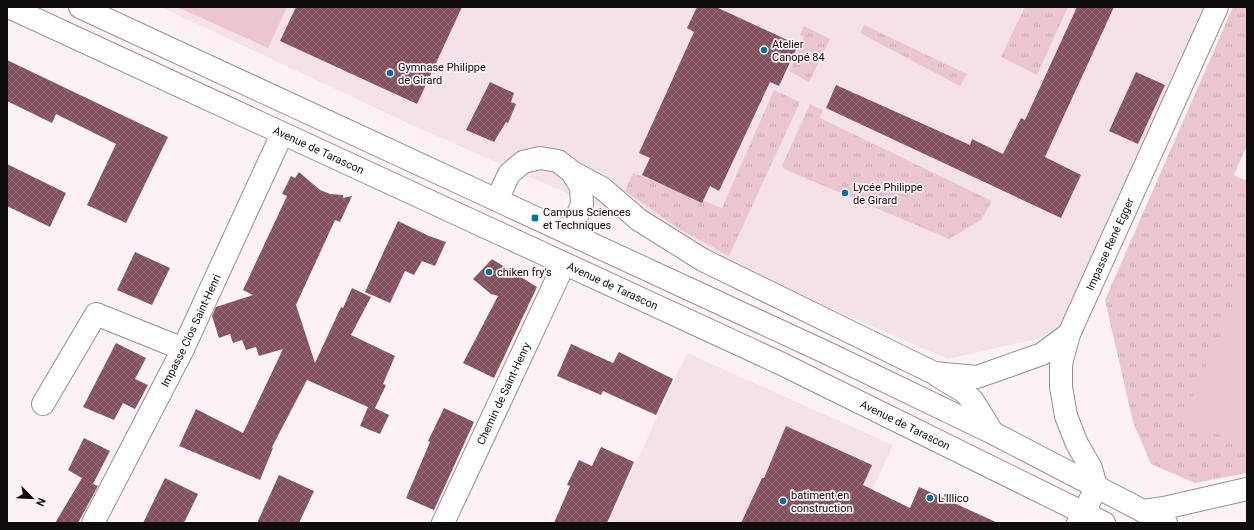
<svg xmlns="http://www.w3.org/2000/svg" width="1254" height="530" viewBox="0 0 1254 530" font-family="Roboto,sans-serif">
  <style>
    .built { fill: #f4e2e6 }
    .grass { fill: url(#grass-tufts) }
    .pitch { fill: #ebc6ce }
    .building { fill: url(#building-cross-hatch) }
    .lines { fill: none; stroke-linecap: round; stroke-linejoin: round }
    .street-casing { stroke: #988f91; stroke-width: 24 }
    .primary-casing { stroke: #988f91; stroke-width: 24 }
    .street { stroke: #fff; stroke-width: 22 }
    .primary { stroke: #fff; stroke-width: 22 }
    .poi-dot { fill: #01719c; stroke: #fcf2f4; stroke-width: 1.5 }
    .labels { text-anchor: middle; dominant-baseline: central; stroke-width: 3.5; stroke-linejoin: round; paint-order: stroke }
    .poi-label { font-size: 11px; fill: #0f0c0c; stroke: #fcf2f4; text-anchor: start }
    .street-label { font-size: 11px; fill: #0f0c0c; stroke: #fcf2f4 }
  </style>
  <defs>
    <pattern id="grass-tufts" width="24" height="20" patternUnits="userSpaceOnUse"><rect width="24" height="20" fill="#ebc6ce"/><path d="M3 7l-1-3M5 7V3M7 7l1-3M15 17l-1-3M17 17v-4M19 17l1-3" fill="none" stroke="#c8a9b0"/></pattern>
    <pattern id="building-cross-hatch" width="8" height="8" patternUnits="userSpaceOnUse"><rect width="8" height="8" fill="#84525e"/><path d="M0 0l8 8M0 8l8-8" fill="none" stroke="#916b74"/></pattern>
  </defs>
  <rect width="100%" height="100%" fill="#fcf2f4"/>
  <path class="built" d="M 161,7 L 1208,7 L 1059,334 L 948,359 L 719,260 L 414,126 Z
    M 687,353 L 893,445 L 857,523 L 608,523 Z"/>
  <path class="grass" d="M 1025,7 L 1068,7 L 1037,75 L 1001,57 Z
    M 1233,7 L 1247,7 L 1247,145 L 1234,175 L 1247,181 L 1247,473 L 1195,483 L 1151,464 L 1133,422 L 1105,300 Z
    M 864,25 L 967,74 L 960,86 L 860,33 Z
    M 804,26 L 830,39 L 809,82 L 789,71 L 804,37 L 800,35 Z
    M 774,90 L 800,102 L 729,256 L 681,230 L 625,191 L 633,173 L 722,208 Z
    M 810,104 L 823,110 L 820,118 L 992,201 L 981,220 L 949,239 L 784,169 L 782,166 Z"/>
  <path class="pitch" d="M 177,7 L 287,7 L 268,48 Z
    M 1247,275 L 1247,444 L 1181,422 Z"/>
  <path class="building" d="M 296,7 L 462,7 L 417,104 L 280,41 Z
    M 697,7 L 716,7 L 798,45 L 779,86 L 770,82 L 719,191 L 710,186 L 702,203 L 642,175 L 650,158 L 639,153 L 694,32 L 687,28 Z
    M 1077,7 L 1114,7 L 1045,157 L 1081,175 L 1061,218 L 826,108 L 836,85 L 970,145 L 972,139 L 1003,154 L 1021,118 L 1025,120 Z
    M 7,60 L 168,137 L 126,223 L 87,205 L 116,144 L 56,114 L 52,123 L 7,101 Z
    M 1136,72 L 1165,85 L 1138,144 L 1109,131 Z
    M 490,82 L 514,93 L 511,102 L 516,104 L 508,123 L 506,122 L 494,142 L 466,130 Z
    M 7,164 L 66,193 L 50,227 L 7,206 Z
    M 299,172 L 320,190 L 330,194 L 343,195 L 343,198 L 352,196 L 340,222 L 335,220 L 296,305 L 315,363 L 341,307 L 343,308 L 352,288 L 371,297 L 351,335 L 395,356 L 383,384 L 386,385 L 375,408 L 389,415 L 380,434 L 360,426 L 368,407 L 307,380 L 272,447 L 273,448 L 260,480 L 179,446 L 196,409 L 243,433 L 283,349 L 259,356 L 256,347 L 246,350 L 242,340 L 233,343 L 230,334 L 219,338 L 212,316 L 216,307 L 253,295 L 243,290 L 287,196 L 282,194 L 291,176 L 295,178 Z
    M 398,221 L 429,236 L 446,242 L 435,266 L 422,261 L 414,275 L 405,271 L 390,303 L 365,292 Z
    M 135,252 L 170,268 L 152,305 L 117,290 Z
    M 492,259 L 537,287 L 494,378 L 463,363 L 498,296 L 491,294 L 473,279 Z
    M 116,343 L 146,358 L 135,379 L 148,385 L 135,409 L 123,403 L 114,420 L 83,407 Z
    M 571,344 L 613,363 L 619,352 L 673,379 L 656,415 L 603,391 L 601,395 L 557,376 Z
    M 444,408 L 474,422 L 434,510 L 406,498 L 430,442 L 428,441 Z
    M 786,426 L 872,465 L 863,485 L 910,508 L 919,487 L 998,523 L 741,523 L 762,478 L 764,478 Z
    M 84,438 L 110,451 L 93,484 L 98,486 L 78,523 L 55,523 L 82,478 L 92,484 L 68,470 Z
    M 601,447 L 634,462 L 607,523 L 554,523 L 570,486 L 567,485 L 579,460 L 592,466 Z
    M 279,475 L 314,491 L 299,523 L 257,523 Z
    M 165,478 L 198,494 L 184,523 L 143,523 Z"/>
  <g class="lines">
    <g class="street-casing">
      <g id="street">
        <path d="M 572,172 L 602,188 L 639,220 L 703,260 L 934,373 L 977,377 L 1042,354 L 1069,334"/>
        <path d="M 497,200 L 509,174 L 523,162 L 540,158 L 558,161 L 572,172 L 581,187 L 582,205 L 569,233"/>
        <path d="M 938,376 L 963,391 L 973,401 L 993,433"/>
        <path d="M 43,404 L 96,314 L 183,349"/>
        <path d="M 1143,511 L 1164,508 L 1247,489"/>
        <path id="s1" d="M 93,523 L 183,349 L 282,134"/>
        <path id="s2" d="M 443,523 L 564,264"/>
        <path id="s3" d="M 1078,523 L 1084,513 L 1096,487 L 1091,468 L 1077,444 L 1066,416 L 1061,387 L 1061,364 L 1069,334 L 1217,7"/>
      </g>
    </g>
    <g class="primary-casing">
      <g id="primary">
        <path id="s4" d="M 9,7 L 782,364 L 1104,523"/>
        <path d="M 80,7 L 825,352 L 993,433 L 1166,523"/>
      </g>
    </g>
    <use href="#street" class="street"/>
    <use href="#primary" class="primary"/>
  </g>
  <g class="poi-dot">
    <circle cx="764" cy="50" r="4"/>
    <circle cx="390" cy="73" r="4"/>
    <circle cx="845" cy="193" r="4"/>
    <rect x="531" y="214" width="8" height="8" rx="2"/>
    <circle cx="489" cy="272" r="4"/>
    <circle cx="930" cy="498" r="4"/>
    <circle cx="783" cy="501" r="4"/>
  </g>
  <g class="labels">
    <g class="poi-label">
      <text x="772" y="44">Atelier<tspan x="772" dy="13">Canopé 84</tspan></text>
      <text x="398" y="67">Gymnase Philippe<tspan x="398" dy="13">de Girard</tspan></text>
      <text x="853" y="187">Lycée Philippe<tspan x="853" dy="13">de Girard</tspan></text>
      <text x="543" y="212">Campus Sciences<tspan x="543" dy="13">et Techniques</tspan></text>
      <text x="497" y="272">chiken fry's</text>
      <text x="791" y="495">batiment en<tspan x="791" dy="13">construction</tspan></text>
      <text x="938" y="498">L'Illico</text>
    </g>
    <g class="street-label">
      <text stroke="none"><textPath href="#s4" startOffset="341">Avenue de Tarascon</textPath></text>
      <text stroke="none"><textPath href="#s3" startOffset="300">Impasse René Egger</textPath></text>
      <text stroke="none"><textPath href="#s4" startOffset="665">Avenue de Tarascon</textPath></text>
      <text stroke="none"><textPath href="#s1" startOffset="216">Impasse Clos Saint-Henri</textPath></text>
      <text stroke="none"><textPath href="#s2" startOffset="143">Chemin de Saint-Henry</textPath></text>
      <text stroke="none"><textPath href="#s4" startOffset="989">Avenue de Tarascon</textPath></text>
    </g>
  </g>
  <rect width="1254" height="530" fill="none" stroke="#0f0c0c" stroke-width="16"/>
  <g transform="translate(32 498) rotate(114)" stroke="#fcf2f4" stroke-width="3" paint-order="stroke">
  <path d="M0-3L7 15L0 10L-7 15Z" fill="#0f0c0c"/>
  <text y="-6" font-size="11" font-weight="bold" text-anchor="middle" fill="#0f0c0c">N</text>
  </g>
</svg>
